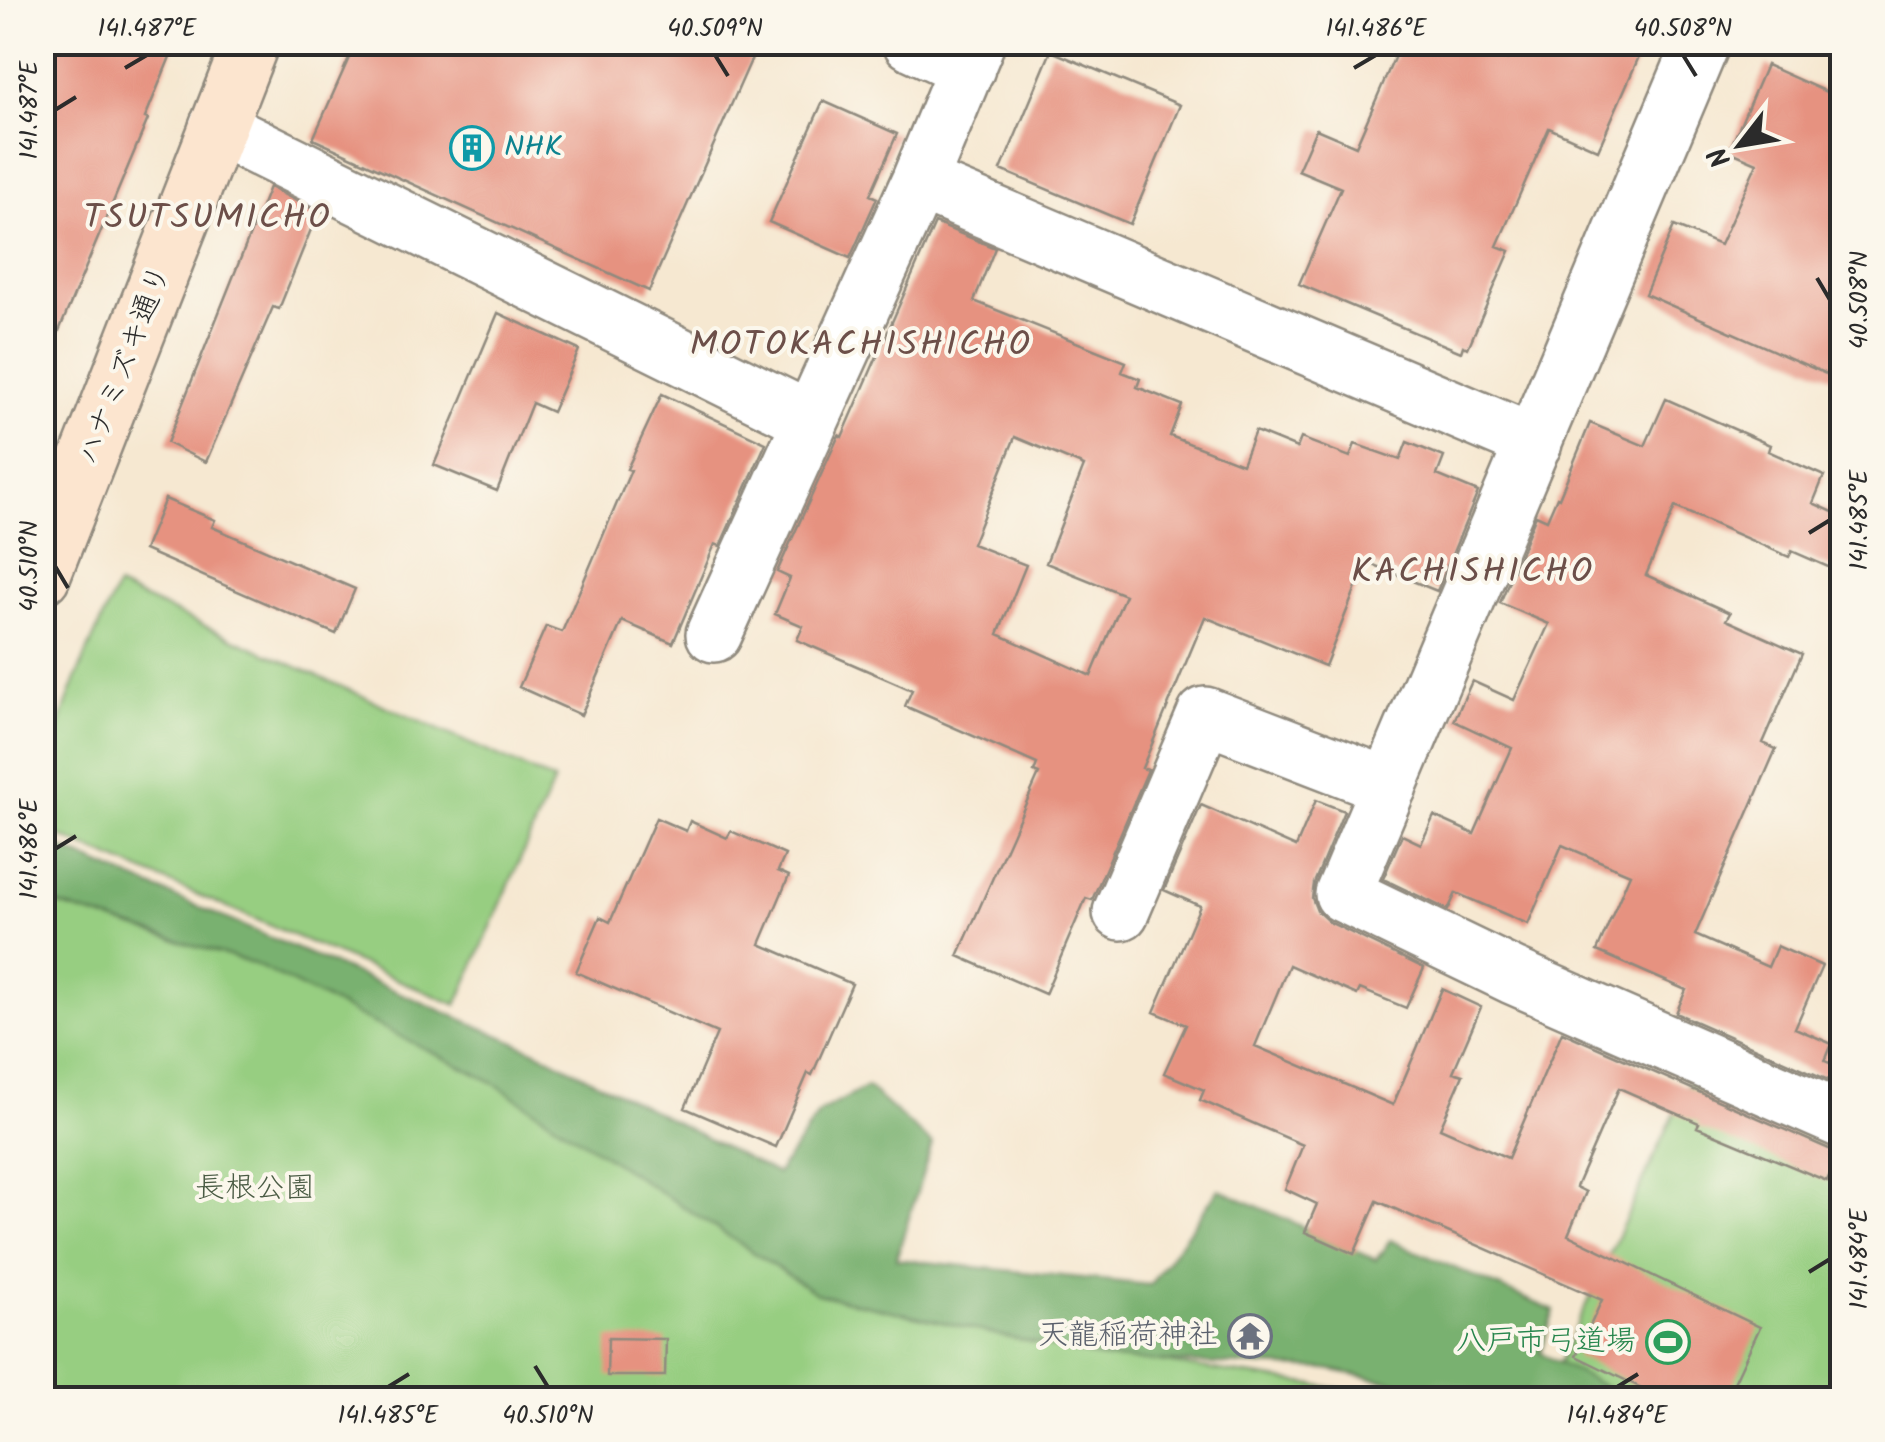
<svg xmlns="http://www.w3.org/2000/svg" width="1885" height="1442" viewBox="0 0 1885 1442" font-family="Kalam,'Klee One',sans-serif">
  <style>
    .green { fill: #97ce81; stroke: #617c56; stroke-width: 2.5 }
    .forest { fill: #79b16f; stroke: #526e4d; stroke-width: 2.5 }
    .building { fill: #e69280; fill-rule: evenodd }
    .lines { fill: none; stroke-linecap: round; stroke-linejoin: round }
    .street-casing { stroke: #908a7e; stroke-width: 60 }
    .secondary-casing { stroke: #908a7e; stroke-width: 60 }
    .street { stroke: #fff; stroke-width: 55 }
    .secondary { stroke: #fce5cf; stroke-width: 55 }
    .ticks { fill: none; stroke: #2b2b2b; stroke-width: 4 }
    .labels { text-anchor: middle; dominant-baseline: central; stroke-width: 8; stroke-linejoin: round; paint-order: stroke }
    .culture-label { font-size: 30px; fill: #0d838f; stroke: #fbf7ec; text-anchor: start }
    .street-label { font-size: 30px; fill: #2b2b2b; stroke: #fbf7ec }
    .park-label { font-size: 30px; fill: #4b5c45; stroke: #fbf7ec }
    .worship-label { font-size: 30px; fill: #5b616d; stroke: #fbf7ec; text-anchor: end }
    .leisure-label { font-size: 30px; fill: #27864d; stroke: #fbf7ec; text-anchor: end }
    .quarter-label { font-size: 35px; letter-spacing: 2.5px; fill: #6c4f49; stroke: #fbf7ec }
    .neatline { fill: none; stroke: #2b2b2b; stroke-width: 4 }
    .ticks-label { font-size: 25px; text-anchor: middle; fill: #2b2b2b }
  </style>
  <rect width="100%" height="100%" fill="#fbf7ec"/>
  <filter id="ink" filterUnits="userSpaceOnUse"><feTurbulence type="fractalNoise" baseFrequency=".01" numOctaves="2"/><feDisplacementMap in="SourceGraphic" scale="20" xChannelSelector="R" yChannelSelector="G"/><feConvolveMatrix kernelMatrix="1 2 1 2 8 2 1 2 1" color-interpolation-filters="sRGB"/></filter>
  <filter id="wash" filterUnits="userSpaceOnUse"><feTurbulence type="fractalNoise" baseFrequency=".0048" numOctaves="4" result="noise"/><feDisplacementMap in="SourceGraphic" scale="40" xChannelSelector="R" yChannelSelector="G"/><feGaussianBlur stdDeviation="2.25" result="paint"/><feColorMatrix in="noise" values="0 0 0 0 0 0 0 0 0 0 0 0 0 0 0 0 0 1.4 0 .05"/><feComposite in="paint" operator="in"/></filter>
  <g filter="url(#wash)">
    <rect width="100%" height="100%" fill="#f6e8d1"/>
    <path class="green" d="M 117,587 L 554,781 L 457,1005 L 43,829 C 42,741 82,664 117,587 Z
      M 42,889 L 248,950 L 503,1078 L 829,1290 L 1119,1356 L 1410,1399 L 43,1399 Z
      M 1694,1071 L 1842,1139 L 1842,1399 L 1542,1400 Z"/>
    <path class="forest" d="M 44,841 L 536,1051 L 777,1174 L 820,1112 L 867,1087 L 932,1144 L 896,1259 L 1150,1285 L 1219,1189 L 1376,1260 L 1390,1240 L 1554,1311 L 1540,1353 L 1628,1399 L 1478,1399 L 1327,1369 L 1105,1359 L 817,1294 L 492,1082 L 252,963 L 43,900 Z"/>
    <g id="blocks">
      <path class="building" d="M 42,42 L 176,42 L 145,118 L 148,119 L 43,369 Z
        M 356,42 L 759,42 L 649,291 L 313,139 Z
        M 1401,42 L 1469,42 L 1507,59 L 1514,42 L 1618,42 L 1641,52 L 1598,150 L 1549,128 L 1497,246 L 1510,251 L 1468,348 L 1463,346 L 1461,352 L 1299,284 L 1341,188 L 1298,170 L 1316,129 L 1356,146 Z
        M 1051,51 L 1180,105 L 1130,224 L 1001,170 Z
        M 1766,65 L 1842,99 L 1842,381 L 1645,294 L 1674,226 L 1720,245 L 1757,163 L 1729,151 Z
        M 823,101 L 897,134 L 870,195 L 877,198 L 850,258 L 769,222 Z
        M 269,187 L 318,212 L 279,309 L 273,307 L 206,462 L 167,443 Z
        M 935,223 L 995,248 L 974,301 L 1126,362 L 1122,372 L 1140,379 L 1137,387 L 1182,405 L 1170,436 L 1242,464 L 1255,431 L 1297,448 L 1301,438 L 1350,457 L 1355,444 L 1400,460 L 1407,442 L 1444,457 L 1437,475 L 1478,492 L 1437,591 L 1366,562 L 1325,666 L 1205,617 L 1142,768 L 1148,770 L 1092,900 L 1086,898 L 1045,994 L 958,956 L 1039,774 L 1034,772 L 1037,764 L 905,706 L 912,690 L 797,640 L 803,626 L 775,614 L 790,578 L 777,572 L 839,435 L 842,437 ZM 1015,437 L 1084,466 L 1046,563 L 1125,595 L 1091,676 L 998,634 L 1026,565 L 972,544 Z
        M 498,313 L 579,350 L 552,412 L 532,403 L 497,491 L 434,465 Z
        M 662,394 L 766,443 L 720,546 L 715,544 L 673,643 L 622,621 L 581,715 L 519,687 L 546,626 L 562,632 L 631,470 L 627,469 Z
        M 1666,399 L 1770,445 L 1768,451 L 1824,476 L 1813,503 L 1842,516 L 1842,573 L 1792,551 L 1789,557 L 1675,507 L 1646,575 L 1730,613 L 1726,620 L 1802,654 L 1763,743 L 1776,749 L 1695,935 L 1768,967 L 1777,946 L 1822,966 L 1795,1028 L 1832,1044 L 1825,1061 L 1842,1068 L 1842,1086 L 1676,1013 L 1686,990 L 1597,951 L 1630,874 L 1562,845 L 1528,924 L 1456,893 L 1448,910 L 1383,879 L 1402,835 L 1421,844 L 1434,816 L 1474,834 L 1512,748 L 1454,721 L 1472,681 L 1514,700 L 1549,624 L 1500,603 L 1536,515 L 1547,520 L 1557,497 L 1559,498 L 1590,423 L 1645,446 Z
        M 165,499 L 215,520 L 212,527 L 355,589 L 336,634 L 144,550 Z
        M 1316,800 L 1344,811 L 1314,883 L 1312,898 L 1317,911 L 1329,922 L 1424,968 L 1406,1008 L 1360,989 L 1357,995 L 1289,965 L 1255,1046 L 1393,1105 L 1442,989 L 1481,1007 L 1453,1072 L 1463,1075 L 1440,1128 L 1508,1158 L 1562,1032 L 1829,1149 L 1840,1150 L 1827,1181 L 1697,1127 L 1699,1123 L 1619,1088 L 1576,1187 L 1586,1192 L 1568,1235 L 1760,1327 L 1726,1400 L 1666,1400 L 1576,1356 L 1602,1300 L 1377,1201 L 1354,1254 L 1305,1232 L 1317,1204 L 1285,1189 L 1303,1145 L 1200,1100 L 1204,1090 L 1164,1073 L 1186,1025 L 1154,1012 L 1200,906 L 1164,890 L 1201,805 L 1296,847 Z
        M 656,818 L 686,831 L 690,821 L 727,838 L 731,831 L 785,855 L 778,871 L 789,876 L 760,944 L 852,984 L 812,1075 L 808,1073 L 776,1147 L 685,1108 L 717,1033 L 576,972 L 600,917 L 610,922 Z
        M 608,1338 L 666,1339 L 665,1376 L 607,1376 Z"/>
    </g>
  </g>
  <g filter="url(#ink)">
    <use href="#blocks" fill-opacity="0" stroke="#908a7e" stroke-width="2.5"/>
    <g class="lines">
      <g class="street-casing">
        <path id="street" d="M 911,42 L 967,68
          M 1702,42 L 1343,894 L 1513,976 L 1842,1120
          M 217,127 L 810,420
          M 919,182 L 1534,443
          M 714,634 L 919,182 L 977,42
          M 1121,912 L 1205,715 L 1389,786"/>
      </g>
      <g class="secondary-casing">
        <path id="secondary" d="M 42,576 L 251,42"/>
      </g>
      <use href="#street" class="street"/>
      <use href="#secondary" class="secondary"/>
    </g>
  </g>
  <path class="ticks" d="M 715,55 L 728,76M 1683,55 L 1696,76M 125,68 L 147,55M 1354,68 L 1376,55M 55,110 L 76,97M 1817,278 L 1830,300M 1809,533 L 1830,520M 55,566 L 68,588M 55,849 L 76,836M 1809,1272 L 1830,1259M 535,1366 L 548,1387M 388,1387 L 409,1374M 1617,1387 L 1638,1374"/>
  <defs>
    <g id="building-ring" transform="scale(2.25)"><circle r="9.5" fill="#fbf7ec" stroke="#0f9aa8" stroke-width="1.5"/><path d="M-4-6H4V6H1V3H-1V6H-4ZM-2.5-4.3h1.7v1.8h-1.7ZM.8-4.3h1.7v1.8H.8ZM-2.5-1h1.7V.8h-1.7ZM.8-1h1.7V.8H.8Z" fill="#0f9aa8"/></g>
    <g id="temple-ring" transform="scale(2.25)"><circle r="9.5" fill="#fbf7ec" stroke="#6b7280" stroke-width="1.5"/><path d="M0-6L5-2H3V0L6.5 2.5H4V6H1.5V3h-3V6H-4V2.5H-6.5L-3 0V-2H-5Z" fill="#6b7280"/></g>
    <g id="stadium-ring" transform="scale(2.25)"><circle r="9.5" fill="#fbf7ec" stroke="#2e9e5b" stroke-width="1.5"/><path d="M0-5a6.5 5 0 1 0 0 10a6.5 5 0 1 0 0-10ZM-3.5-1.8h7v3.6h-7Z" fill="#2e9e5b"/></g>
  </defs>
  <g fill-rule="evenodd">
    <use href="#building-ring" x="472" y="148"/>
    <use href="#temple-ring" x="1250" y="1336"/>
    <use href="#stadium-ring" x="1668" y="1342"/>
  </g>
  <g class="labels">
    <g class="culture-label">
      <text x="504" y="148">NHK</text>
    </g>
    <g class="street-label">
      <text transform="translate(125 365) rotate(-69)">ハナミズキ通り</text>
    </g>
    <g class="park-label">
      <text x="255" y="1189">長根公園</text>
    </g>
    <g class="worship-label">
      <text x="1218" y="1336">天龍稲荷神社</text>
    </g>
    <g class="leisure-label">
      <text x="1636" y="1342">八戸市弓道場</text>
    </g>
    <g class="quarter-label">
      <text x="208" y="219">TSUTSUMICHO</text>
      <text x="861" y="346">MOTOKACHISHICHO</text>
      <text x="1473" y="573">KACHISHICHO</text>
    </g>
  </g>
  <rect width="1885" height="1442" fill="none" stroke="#fbf7ec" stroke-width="110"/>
  <g transform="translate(1740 145) rotate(239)" stroke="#fbf7ec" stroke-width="8" paint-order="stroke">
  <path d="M0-8L18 38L0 25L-18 38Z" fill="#2b2b2b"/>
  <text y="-15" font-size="28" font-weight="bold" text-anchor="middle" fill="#2b2b2b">N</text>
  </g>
  <rect x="55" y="55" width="1775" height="1332" class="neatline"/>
  <g class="ticks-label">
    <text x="147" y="36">141.487°E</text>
    <text x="715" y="36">40.509°N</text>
    <text x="1376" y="36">141.486°E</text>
    <text x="1683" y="36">40.508°N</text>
    <text transform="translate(28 110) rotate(-90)" y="9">141.487°E</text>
    <text transform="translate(1858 300) rotate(-90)" y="9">40.508°N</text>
    <text transform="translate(1858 520) rotate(-90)" y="9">141.485°E</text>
    <text transform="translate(28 566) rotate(-90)" y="9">40.510°N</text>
    <text transform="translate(28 849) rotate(-90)" y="9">141.486°E</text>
    <text transform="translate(1858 1259) rotate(-90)" y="9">141.484°E</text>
    <text x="388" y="1423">141.485°E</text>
    <text x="548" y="1423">40.510°N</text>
    <text x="1617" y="1423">141.484°E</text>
  </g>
</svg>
